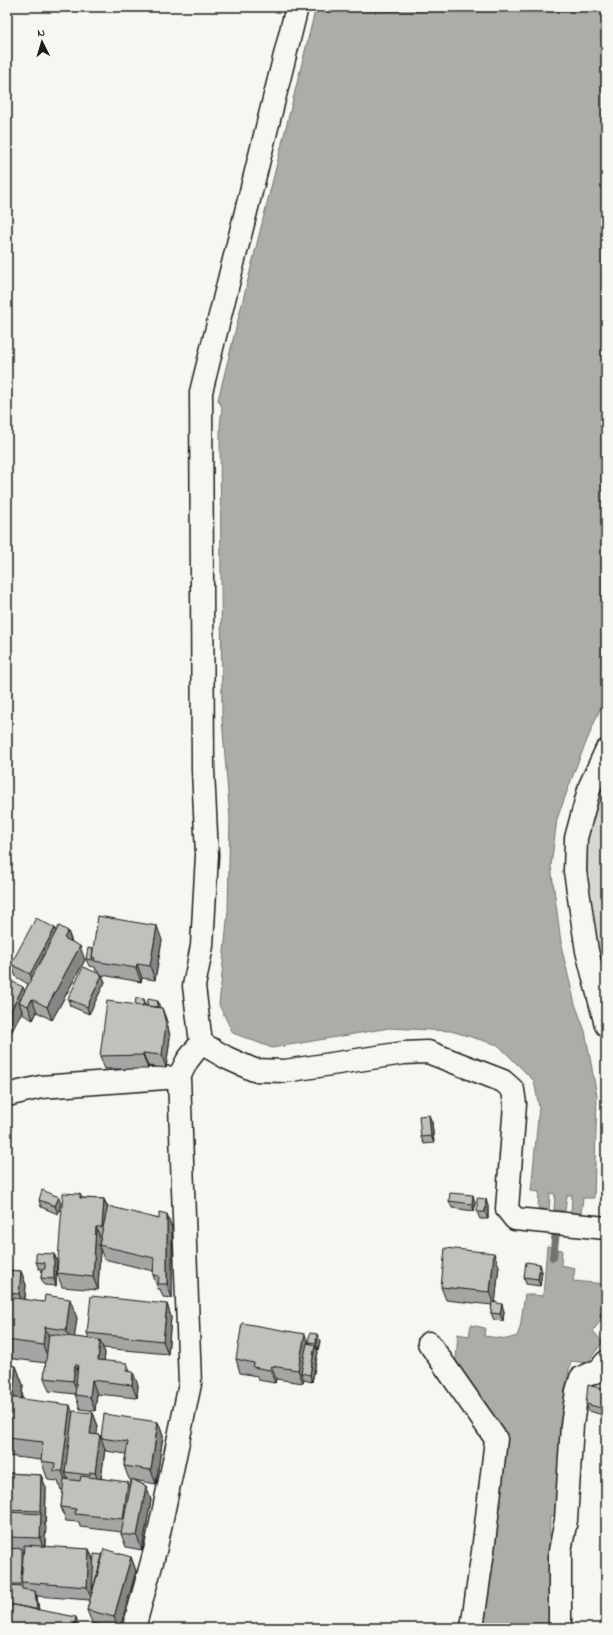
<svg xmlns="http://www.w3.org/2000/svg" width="613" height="1635" viewBox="0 0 613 1635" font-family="'Indie Flower',sans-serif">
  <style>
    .green { fill: #d6d6d2; stroke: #797977 }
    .water { fill: #acaca9; stroke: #727271 }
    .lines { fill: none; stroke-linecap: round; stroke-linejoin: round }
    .stream { stroke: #727271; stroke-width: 8 }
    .street-casing { stroke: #1c1c1c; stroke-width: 25 }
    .street { stroke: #f6f6f2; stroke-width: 22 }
    .wall { fill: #a5a5a3; stroke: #1c1c1c; fill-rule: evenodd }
    .shaded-wall { fill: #868684; stroke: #1c1c1c }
    .building { fill: #c0c0bd; stroke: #1c1c1c }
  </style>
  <rect width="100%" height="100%" fill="#f6f6f2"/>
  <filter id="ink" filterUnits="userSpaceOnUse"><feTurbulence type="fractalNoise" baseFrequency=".025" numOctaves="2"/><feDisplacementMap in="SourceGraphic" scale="8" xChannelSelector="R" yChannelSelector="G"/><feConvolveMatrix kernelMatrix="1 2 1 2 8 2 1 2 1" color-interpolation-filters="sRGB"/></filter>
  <g filter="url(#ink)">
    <path class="green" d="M 606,786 L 606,985 L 587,900 L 587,832 Z"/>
    <path class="water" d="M 316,7 L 606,7 L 606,694 L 576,767 L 557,819 L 551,866 L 562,950 L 575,1004 L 585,1031 L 597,1096 L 594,1198 L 583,1198 L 581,1214 L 571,1213 L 572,1195 L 567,1195 L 565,1211 L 554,1210 L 555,1194 L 550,1193 L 549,1210 L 538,1208 L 539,1192 L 531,1191 L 539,1107 L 534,1081 L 498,1045 L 451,1031 L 389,1028 L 272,1048 L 233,1033 L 219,1005 L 228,910 L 230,818 L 222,719 L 220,427 L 222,407 L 218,400 Z
      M 547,1246 L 562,1250 L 561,1265 L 575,1268 L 573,1281 L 606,1284 L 606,1313 L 593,1331 L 603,1342 L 587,1363 L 571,1361 L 565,1389 L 556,1516 L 550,1516 L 549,1628 L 482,1628 L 505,1438 L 455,1371 L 458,1334 L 469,1336 L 471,1325 L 485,1328 L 484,1336 L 507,1339 L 517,1336 L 520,1328 L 525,1294 L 543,1296 Z"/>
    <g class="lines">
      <path class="stream" d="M 553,1257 L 557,1223"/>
      <g class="street-casing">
        <path id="street" d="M 606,751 L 590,786 L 576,838 L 575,871 L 587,951 L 606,1025
          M 201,1043 L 227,1058 L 254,1070 L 285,1071 L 404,1053 L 428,1052 L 503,1081 L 513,1090 L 515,1104 L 507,1209 L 515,1219 L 606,1228
          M 7,1095 L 41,1087 L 179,1077
          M 429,1343 L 496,1439 L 483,1551 L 472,1628
          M 134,1628 L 156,1547 L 190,1384 L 179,1077 L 187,1061 L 201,1043 L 194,986 L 202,946 L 207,855 L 203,770 L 201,392 L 297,7
          M 560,1628 L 560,1551 L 566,1520 L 572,1425 L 577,1391 L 581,1378 L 599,1370 L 606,1362"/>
      </g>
      <use href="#street" class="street"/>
    </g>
    <path class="wall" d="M 57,931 L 68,931 L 72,942 L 85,960 L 52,1020 L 37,1012 L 33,1020 L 24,1015 L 22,1011 L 8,1039 L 7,1038 L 7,979 L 25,991 L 28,984 L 16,977 L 11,964 Z
      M 162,940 L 155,980 L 142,978 L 141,982 L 102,975 L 105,982 L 89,1014 L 70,1006 L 68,999 L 99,974 L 98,971 L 96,971 L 95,967 L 89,966 L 86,959 L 93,949 Z
      M 146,1006 L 162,1008 L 167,1022 L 170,1037 L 166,1068 L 148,1066 L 148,1069 L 105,1069 L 100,1056 Z
      M 432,1122 L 434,1143 L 424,1144 L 421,1137 Z
      M 80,1194 L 82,1198 L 104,1199 L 108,1208 L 159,1219 L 167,1214 L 172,1228 L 172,1298 L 163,1297 L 160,1289 L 158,1289 L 153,1275 L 153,1271 L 104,1259 L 100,1249 L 98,1290 L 62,1287 L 57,1273 Z
      M 39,1200 L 61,1204 L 58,1214 L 41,1207 Z
      M 449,1201 L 475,1202 L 474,1211 L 452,1208 Z
      M 488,1206 L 488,1219 L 480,1219 L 477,1212 Z
      M 54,1254 L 57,1261 L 56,1286 L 44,1285 L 41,1278 L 42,1269 L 39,1269 L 36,1262 Z
      M 499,1266 L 495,1303 L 504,1311 L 503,1321 L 494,1320 L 491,1313 L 492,1305 L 446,1300 L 441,1287 Z
      M 7,1270 L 21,1271 L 26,1285 L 25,1299 L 77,1318 L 74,1337 L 89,1339 L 87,1333 L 167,1304 L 171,1317 L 168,1354 L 103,1348 L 105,1353 L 104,1361 L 130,1371 L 138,1385 L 137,1398 L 97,1394 L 95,1411 L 80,1409 L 75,1394 L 49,1391 L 44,1378 L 46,1363 L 7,1358 Z
      M 542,1271 L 540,1286 L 526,1284 L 524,1277 Z
      M 606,1308 L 606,1324 L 603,1322 L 600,1315 Z
      M 320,1341 L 318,1350 L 317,1350 L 318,1352 L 312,1382 L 304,1380 L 303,1383 L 276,1379 L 275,1383 L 258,1380 L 257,1376 L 240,1373 L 236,1359 L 309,1344 L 308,1342 Z
      M 7,1365 L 16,1366 L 23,1385 L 22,1399 L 73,1415 L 93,1413 L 98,1426 L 96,1435 L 100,1435 L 101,1437 L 158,1422 L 163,1436 L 156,1484 L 134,1480 L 146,1486 L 151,1500 L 142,1550 L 126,1547 L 121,1534 L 122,1532 L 80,1527 L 79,1522 L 66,1521 L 61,1507 L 63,1490 L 61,1490 L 58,1481 L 48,1480 L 41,1460 L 7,1456 ZM 105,1449 L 106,1451 L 126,1454 L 124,1466 L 129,1479 L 131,1480 L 130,1487 L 101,1478 Z
      M 606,1390 L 606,1432 L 602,1420 L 603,1415 L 589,1411 L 586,1404 Z
      M 7,1473 L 41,1475 L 46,1488 L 45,1547 L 89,1549 L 94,1562 L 103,1555 L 131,1557 L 136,1571 L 120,1628 L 110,1628 L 92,1623 L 87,1610 L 90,1600 L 37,1596 L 39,1610 L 82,1628 L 11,1628 L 9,1623 L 7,1623 Z"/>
    <path class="shaded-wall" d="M 157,926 L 162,940 L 155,980 L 150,966 Z
      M 55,928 L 60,941 L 35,988 L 30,974 Z
      M 68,931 L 72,944 L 64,938 Z
      M 80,946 L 85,960 L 52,1020 L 47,1007 Z
      M 137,964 L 142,978 L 141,982 L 136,968 Z
      M 102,975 L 105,982 L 89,1014 L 87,1007 Z
      M 23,987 L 28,1000 L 19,1002 L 22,1011 L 8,1039 L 7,1035 L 7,1018 Z
      M 32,999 L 37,1012 L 33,1020 L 28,1006 Z
      M 144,999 L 146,1006 L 143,1008 Z
      M 158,1001 L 160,1008 L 157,1009 Z
      M 162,1008 L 167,1022 L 170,1037 L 166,1068 L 162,1055 Z
      M 143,1053 L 148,1066 L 148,1069 L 143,1055 Z
      M 429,1115 L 432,1122 L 434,1143 L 431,1136 Z
      M 473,1195 L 475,1202 L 474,1211 L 472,1204 Z
      M 59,1197 L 61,1204 L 58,1214 L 55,1206 Z
      M 104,1199 L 109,1213 L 107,1241 L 102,1227 Z
      M 486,1199 L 488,1206 L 488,1219 L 485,1212 Z
      M 167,1214 L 172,1228 L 172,1298 L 167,1284 Z
      M 96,1227 L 101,1240 L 99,1245 L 100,1249 L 98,1290 L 93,1277 Z
      M 494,1253 L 499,1266 L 495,1305 L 490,1292 Z
      M 54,1254 L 57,1261 L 56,1286 L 54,1279 Z
      M 540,1264 L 542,1271 L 540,1286 L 538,1279 Z
      M 21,1271 L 26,1285 L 24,1308 L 19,1294 Z
      M 70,1299 L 77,1318 L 73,1349 L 66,1330 Z
      M 167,1304 L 171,1317 L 168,1354 L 163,1341 Z
      M 502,1304 L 504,1311 L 503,1321 L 500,1314 Z
      M 45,1327 L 52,1346 L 50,1364 L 43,1345 Z
      M 305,1334 L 310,1348 L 301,1373 L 304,1380 L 303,1383 L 298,1370 Z
      M 317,1334 L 320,1341 L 318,1350 L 316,1343 Z
      M 100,1340 L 105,1353 L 103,1374 L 98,1360 Z
      M 315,1345 L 318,1352 L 312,1382 L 310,1375 Z
      M 127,1363 L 132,1377 L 126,1371 Z
      M 75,1365 L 80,1379 L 78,1395 L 73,1381 Z
      M 16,1366 L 23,1385 L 20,1412 L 13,1393 Z
      M 271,1366 L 276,1379 L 275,1383 L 270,1370 Z
      M 133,1372 L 138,1385 L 137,1398 L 132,1385 Z
      M 92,1380 L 97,1394 L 95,1411 L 90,1397 Z
      M 70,1405 L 76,1424 L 65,1472 L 69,1483 L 68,1490 L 62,1471 Z
      M 93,1413 L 98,1426 L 95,1448 L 90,1434 Z
      M 158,1422 L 163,1436 L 156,1484 L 151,1470 Z
      M 100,1435 L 105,1449 L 100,1486 L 95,1473 Z
      M 41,1475 L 46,1488 L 45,1525 L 46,1527 L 44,1552 L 40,1538 L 41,1514 L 40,1511 Z
      M 128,1482 L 133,1495 L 128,1533 L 123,1519 Z
      M 146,1486 L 151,1500 L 142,1550 L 137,1536 Z
      M 89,1549 L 94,1563 L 92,1600 L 87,1587 Z
      M 131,1557 L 136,1571 L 120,1628 L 118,1628 L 114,1617 Z
      M 35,1591 L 37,1598 L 40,1620 L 37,1613 Z
      M 76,1617 L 80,1628 L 74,1626 Z"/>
    <path class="building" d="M 98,916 L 157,926 L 150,966 L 137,964 L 136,968 L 94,961 L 95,958 L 92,957 Z
      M 36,918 L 55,928 L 30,974 L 11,964 Z
      M 59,926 L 68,931 L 64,938 L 80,946 L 47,1007 L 32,999 L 28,1006 L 19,1002 Z
      M 88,948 L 93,949 L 92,957 L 93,960 L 86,959 Z
      M 83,967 L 102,975 L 87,1007 L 68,999 Z
      M 7,979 L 23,987 L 7,1018 Z
      M 136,998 L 144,999 L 143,1006 L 135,1005 Z
      M 148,999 L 158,1001 L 157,1007 L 147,1006 Z
      M 107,1001 L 162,1008 L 166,1024 L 162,1055 L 143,1053 L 143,1055 L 100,1056 Z
      M 429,1115 L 431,1136 L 421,1137 L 419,1116 Z
      M 42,1190 L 59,1197 L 55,1206 L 39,1200 Z
      M 63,1193 L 80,1194 L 80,1198 L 104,1199 L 102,1227 L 96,1227 L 93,1277 L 57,1273 Z
      M 450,1193 L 473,1195 L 472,1204 L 449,1201 Z
      M 477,1198 L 486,1199 L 485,1212 L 477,1212 Z
      M 108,1206 L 159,1219 L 159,1212 L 167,1214 L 167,1284 L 158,1284 L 159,1276 L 153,1275 L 154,1258 L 99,1245 Z
      M 445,1248 L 494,1253 L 490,1292 L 441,1287 Z
      M 36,1253 L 54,1254 L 54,1279 L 41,1278 L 42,1269 L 45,1269 L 45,1263 L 36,1262 Z
      M 526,1262 L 540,1264 L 538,1279 L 524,1277 Z
      M 7,1270 L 21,1271 L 19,1294 L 7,1293 Z
      M 45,1295 L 70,1299 L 66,1330 L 45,1327 L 43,1345 L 7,1340 L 7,1297 L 44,1302 Z
      M 91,1296 L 167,1304 L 163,1341 L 87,1333 Z
      M 492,1302 L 502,1304 L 500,1314 L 491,1313 Z
      M 606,1308 L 606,1319 L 600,1315 Z
      M 242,1323 L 305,1334 L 298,1370 L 271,1366 L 270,1370 L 253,1367 L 254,1363 L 236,1359 Z
      M 310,1333 L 317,1334 L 316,1343 L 308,1342 Z
      M 49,1334 L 100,1340 L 98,1360 L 127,1363 L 126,1371 L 133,1372 L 132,1385 L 92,1380 L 90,1397 L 75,1395 L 78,1365 L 75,1365 L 73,1381 L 44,1378 Z
      M 307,1343 L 315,1345 L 310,1375 L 301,1373 Z
      M 7,1365 L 16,1366 L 13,1393 L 7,1392 Z
      M 588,1385 L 606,1390 L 606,1405 L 605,1409 L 586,1404 Z
      M 7,1397 L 70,1405 L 62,1471 L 54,1471 L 55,1463 L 41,1461 L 43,1442 L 7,1438 Z
      M 606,1405 L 606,1422 L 602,1420 Z
      M 73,1411 L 93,1413 L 90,1434 L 100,1435 L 95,1473 L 90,1472 L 90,1475 L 65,1472 Z
      M 104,1414 L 158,1422 L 151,1470 L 124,1466 L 128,1442 L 101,1438 Z
      M 7,1473 L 41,1475 L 40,1511 L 7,1510 Z
      M 81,1476 L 128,1482 L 123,1519 L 75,1514 L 76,1509 L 61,1507 L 64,1479 L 80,1481 Z
      M 132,1479 L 146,1486 L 137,1536 L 121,1534 Z
      M 7,1512 L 41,1514 L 40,1538 L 7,1537 Z
      M 24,1545 L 89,1549 L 87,1587 L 21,1582 Z
      M 22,1548 L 22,1563 L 21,1582 L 22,1584 L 7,1584 L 7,1549 Z
      M 104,1549 L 131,1557 L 114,1617 L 87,1610 Z
      M 94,1554 L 103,1555 L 92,1593 Z
      M 7,1585 L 22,1586 L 22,1589 L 35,1591 L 37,1610 L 9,1604 L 9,1606 L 7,1597 Z
      M 7,1604 L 9,1616 L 7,1616 Z
      M 9,1604 L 76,1617 L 74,1626 L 82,1628 L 30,1628 L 20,1626 L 20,1627 L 9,1625 Z
      M 20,1626 L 30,1628 L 20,1628 Z"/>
  </g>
  <rect width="613" height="1635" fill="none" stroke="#f6f6f2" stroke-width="24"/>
  <rect x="12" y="12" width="589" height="1611" fill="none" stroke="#1c1c1c" stroke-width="1.5" filter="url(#ink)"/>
  <g transform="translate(42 42) rotate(355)" stroke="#f6f6f2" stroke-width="3" paint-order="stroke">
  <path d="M0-3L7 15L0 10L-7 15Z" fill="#1c1c1c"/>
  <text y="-6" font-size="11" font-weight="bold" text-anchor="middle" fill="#1c1c1c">N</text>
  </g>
</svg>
